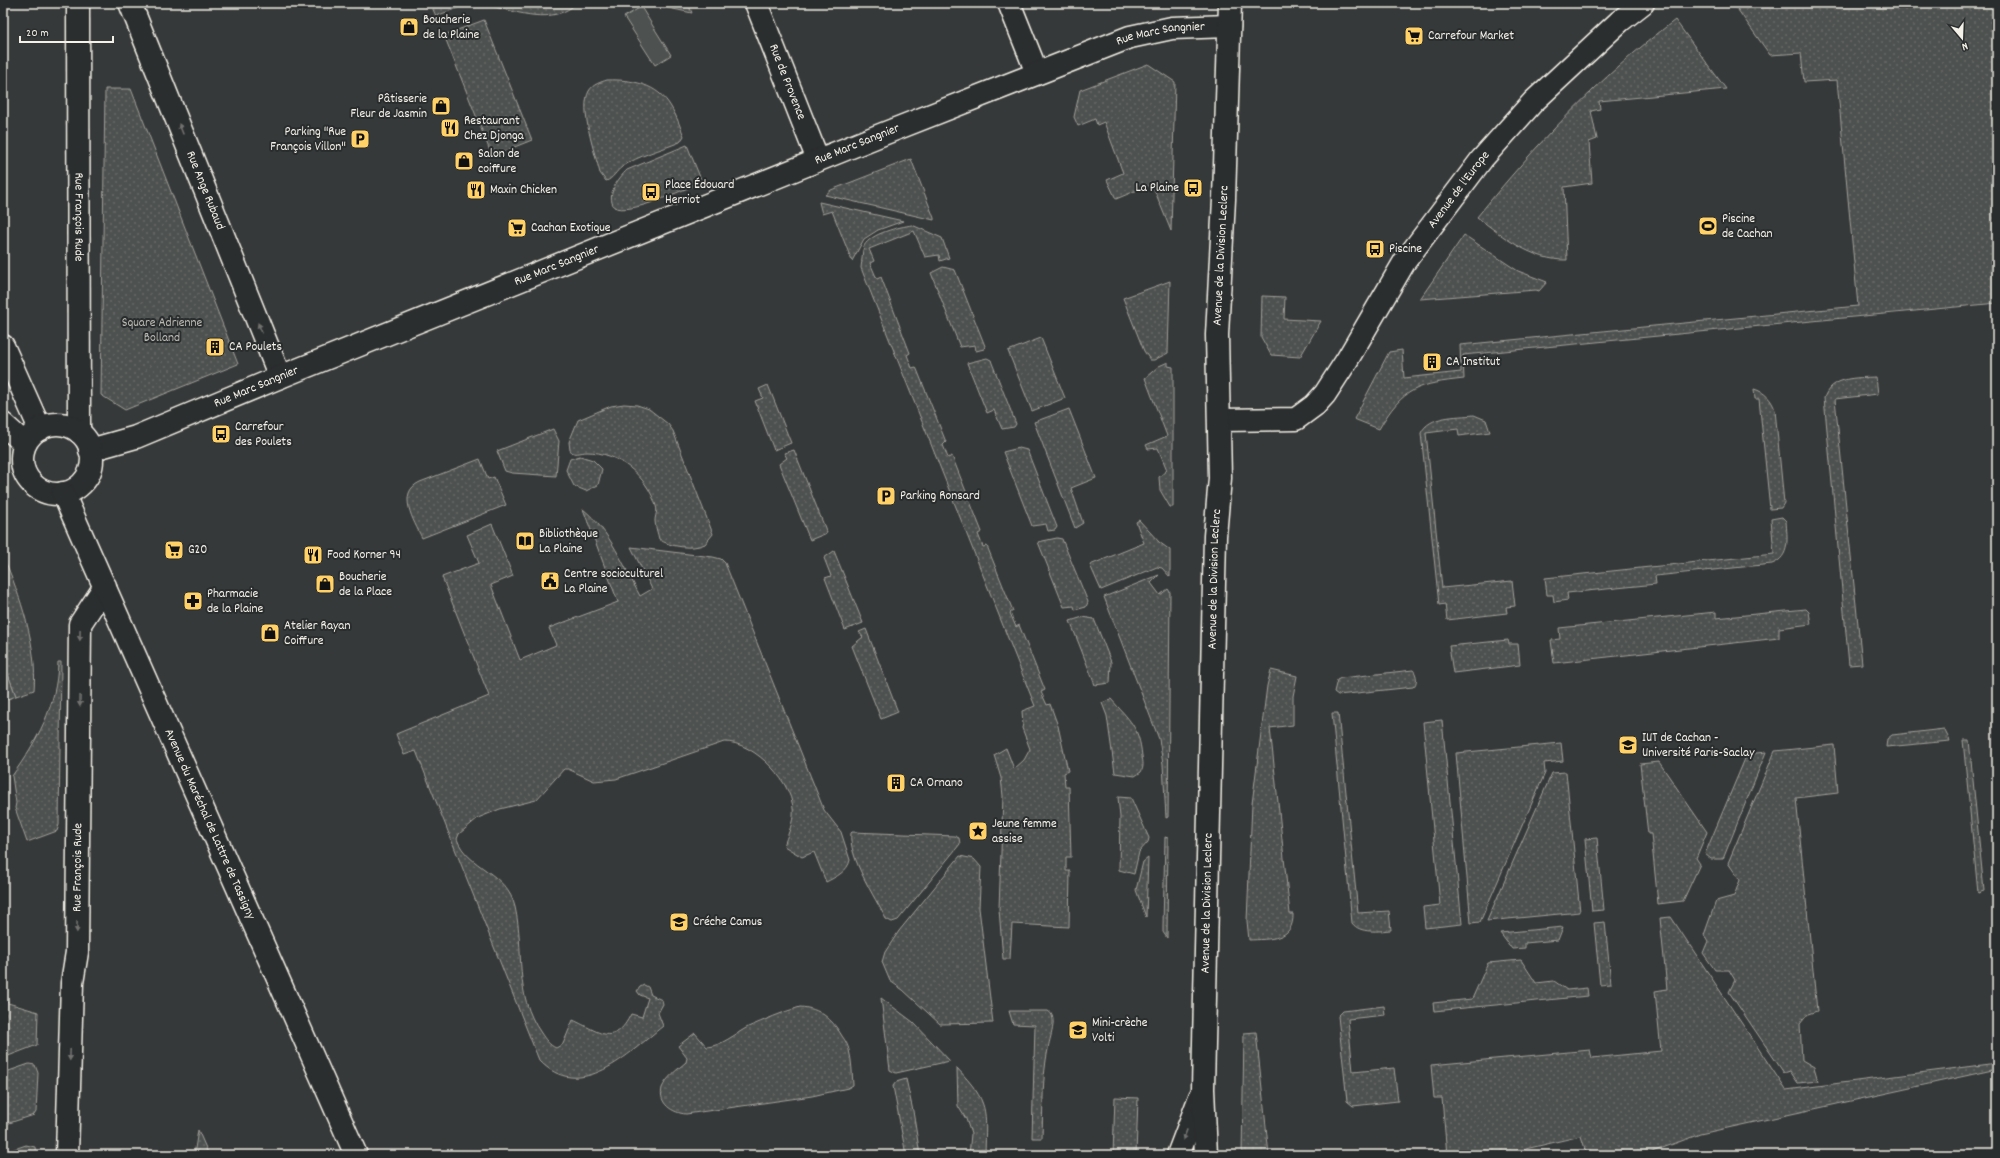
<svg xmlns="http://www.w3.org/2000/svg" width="2000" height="1158" viewBox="0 0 2000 1158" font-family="Dekko,sans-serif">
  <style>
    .grass { fill: url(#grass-dots); stroke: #a1a19c }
    .pitch { fill: #4e514f; stroke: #a1a19c }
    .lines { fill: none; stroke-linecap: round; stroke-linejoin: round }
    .street-casing { stroke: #f4f1e8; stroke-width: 25 }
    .secondary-casing { stroke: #f4f1e8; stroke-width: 25 }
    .street { stroke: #2a2d2e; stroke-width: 22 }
    .secondary { stroke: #2a2d2e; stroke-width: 22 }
    .oneway { fill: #71726f }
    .labels { text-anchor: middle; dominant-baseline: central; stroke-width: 4; stroke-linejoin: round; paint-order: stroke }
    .poi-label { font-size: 13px; fill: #f4f1e8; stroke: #2a2d2e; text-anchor: start }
    .street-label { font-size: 13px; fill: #f4f1e8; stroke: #2a2d2e }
    .park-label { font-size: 13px; fill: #bab9b2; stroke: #2a2d2e }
  </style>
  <defs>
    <pattern id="grass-dots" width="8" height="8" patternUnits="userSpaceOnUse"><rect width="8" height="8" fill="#4e514f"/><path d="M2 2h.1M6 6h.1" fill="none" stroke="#686a68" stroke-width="1.8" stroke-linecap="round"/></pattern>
  </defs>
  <rect width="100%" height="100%" fill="#363939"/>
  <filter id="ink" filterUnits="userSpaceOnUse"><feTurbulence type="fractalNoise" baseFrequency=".025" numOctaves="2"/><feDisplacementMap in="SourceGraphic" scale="8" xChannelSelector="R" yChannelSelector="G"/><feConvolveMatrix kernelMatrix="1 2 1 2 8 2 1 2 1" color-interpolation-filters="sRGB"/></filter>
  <g filter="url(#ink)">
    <path class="grass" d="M 430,3 L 471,3 L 436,16 Z
      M 489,3 L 577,3 C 552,26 519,12 490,6 Z
      M 645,3 L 688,3 L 692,13 Z
      M 1733,3 L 1997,3 L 1997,303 L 1463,355 L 1464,379 C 1419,384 1403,387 1379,429 L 1354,419 L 1389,352 L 1402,350 L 1404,378 L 1461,372 L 1460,345 L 1858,306 L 1837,80 L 1804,82 L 1801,53 L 1770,55 Z
      M 484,20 L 532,140 L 492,156 L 444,35 Z
      M 1675,20 L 1726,89 L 1599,101 L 1600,109 L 1591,111 L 1597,139 L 1589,142 L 1592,183 L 1564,187 L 1567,260 C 1533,261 1503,237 1477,217 C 1536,144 1600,77 1675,20 Z
      M 1148,64 L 1175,82 L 1171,231 L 1152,184 L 1116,199 L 1107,180 L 1123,173 L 1104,122 L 1097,125 L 1095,119 L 1078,126 L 1074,117 L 1080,90 Z
      M 607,80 C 631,79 658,84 671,107 C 677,116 680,127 684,136 L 680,142 C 661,150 639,155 622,167 C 616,171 613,179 606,181 L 600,173 C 595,153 579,109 589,91 C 593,84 601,82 607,80 Z
      M 105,89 L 131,89 L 238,364 L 125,410 L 101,395 Z
      M 687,145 L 702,182 C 684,189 630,216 614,207 C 606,194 618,179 627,170 Z
      M 911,159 L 934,218 L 934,220 L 825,195 L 831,190 Z
      M 819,202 L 903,221 L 878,230 L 864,239 L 852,261 L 832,211 L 822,214 Z
      M 912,225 L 942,238 L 949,258 L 940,261 L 939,255 L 925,257 L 914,231 L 869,249 L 874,261 L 870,263 L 877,279 L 881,277 L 910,353 L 907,355 L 912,368 L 916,367 L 946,442 L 943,445 L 948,458 L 952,456 L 982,532 L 978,534 L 983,547 L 987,546 L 1013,611 L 1010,613 L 1016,627 L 1019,625 L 1045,690 L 1041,692 L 1047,705 L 1050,704 L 1058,726 L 1068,771 L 1064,773 L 1065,787 L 1069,787 L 1071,857 L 1066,857 L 1066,871 L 1070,871 L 1069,927 L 1012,924 L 1010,959 L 1003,959 L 999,909 L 1003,796 L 1001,778 L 994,755 L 1006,748 L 1014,769 L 1024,760 L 1030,749 L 1022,728 L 1023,724 L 1022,711 L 1035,706 L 861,268 C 862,261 862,252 864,246 C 871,233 899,227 912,225 Z
      M 1464,235 L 1518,271 L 1547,282 L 1539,291 L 1536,290 L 1420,299 Z
      M 943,267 L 955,270 L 985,346 L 984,349 L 976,351 L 975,345 L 960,347 L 931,273 Z
      M 1170,281 L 1168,353 L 1154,360 L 1150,360 L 1144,351 L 1123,298 Z
      M 1262,296 L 1285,297 L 1284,319 L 1321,321 L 1300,357 L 1271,355 L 1261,337 Z
      M 1041,338 L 1065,398 L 1032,411 L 1008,351 Z
      M 987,358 L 991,360 L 992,363 L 1016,424 L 1014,427 L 1002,429 L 994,410 L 987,413 L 967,363 Z
      M 1168,362 L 1168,366 L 1173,367 L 1173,507 L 1170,507 L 1160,490 L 1159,477 L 1167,470 L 1158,448 L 1148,449 L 1146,445 L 1167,436 L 1145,378 L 1159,366 Z
      M 1876,377 L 1878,394 L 1835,399 L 1862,664 L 1849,665 L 1824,398 C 1832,376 1856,378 1876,377 Z
      M 768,385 L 791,443 L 774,450 L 755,401 L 763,398 L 759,389 Z
      M 1754,389 C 1765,392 1772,400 1775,410 L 1784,503 L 1781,508 L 1770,509 L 1759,399 L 1755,399 Z
      M 624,404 L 637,405 L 649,409 L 668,424 L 673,431 L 713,534 L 705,544 C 693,550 669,547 659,539 C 658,534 655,526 655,521 C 655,515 658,512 656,506 C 647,476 618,452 587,452 C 581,452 573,456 570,450 L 569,442 L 578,420 L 611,406 Z
      M 1069,409 L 1096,478 L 1071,488 L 1083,523 L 1075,528 L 1034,422 Z
      M 1474,415 L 1486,420 L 1490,432 L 1459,436 L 1458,429 L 1426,433 L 1442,588 L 1512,581 L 1515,606 L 1506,607 L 1507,613 L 1447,620 L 1445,604 L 1439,605 L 1421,433 C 1429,415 1457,417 1474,415 Z
      M 553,429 L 559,441 L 556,476 L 512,473 L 505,471 L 497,451 Z
      M 1019,448 L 1027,450 L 1057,527 L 1055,530 L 1048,531 L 1046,524 L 1032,526 L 1003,452 Z
      M 794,450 L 827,533 L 810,540 L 779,464 L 787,458 L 784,453 Z
      M 580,456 L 593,460 L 602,469 L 598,485 L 586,491 L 574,486 L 566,470 L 570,459 Z
      M 480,459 L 488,479 L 494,477 L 506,505 L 422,538 C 414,521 396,493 420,482 Z
      M 583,509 C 610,531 624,566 640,596 L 652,589 L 631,547 L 713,557 L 721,559 L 725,563 L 824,810 L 841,832 L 850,860 C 848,871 836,877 826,882 L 814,852 L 802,857 L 784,846 C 787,836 792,826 793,816 C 797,785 754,741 724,742 L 616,779 L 594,781 L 568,769 L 564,769 L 536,800 L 500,809 L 478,818 L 459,834 L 457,839 C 467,868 507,872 515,907 C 525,951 513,993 541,1033 C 545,1039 549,1045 556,1048 L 563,1044 L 573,1020 C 600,1032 614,1048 631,1014 L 642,1017 L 648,998 L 640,995 L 637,991 L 640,987 L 644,985 L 648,987 L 651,995 L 662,1000 L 663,1004 L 658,1013 L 663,1026 C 629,1053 580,1104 539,1060 L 416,751 L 404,755 L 396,734 L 489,696 L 442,577 L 479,563 L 467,535 L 492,524 L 513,576 L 491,585 L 520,660 L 556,645 L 549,628 L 618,602 Z
      M 1782,517 L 1786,521 C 1787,537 1791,557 1772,564 L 1655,576 L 1656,584 L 1567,593 L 1568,600 L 1554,602 L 1553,595 L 1547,595 L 1545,578 L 1774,554 L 1771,519 Z
      M 1139,520 L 1159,542 L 1170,550 L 1170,577 L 1162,568 L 1157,567 L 1101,590 L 1090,565 L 1144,543 L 1136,522 Z
      M 1057,538 L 1062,539 L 1088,602 L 1086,607 L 1075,610 L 1074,606 L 1064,607 L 1038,542 Z
      M 834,551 L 863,623 L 845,630 L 825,578 L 831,576 L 824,558 Z
      M 3,556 C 20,595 38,647 34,690 L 16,696 L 3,661 Z
      M 1159,575 L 1151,583 L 1160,595 L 1168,589 L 1170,592 L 1168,817 L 1166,818 L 1163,764 L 1159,739 L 1104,597 Z
      M 1806,609 L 1809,612 L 1811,624 L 1779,628 L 1779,638 L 1554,663 L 1551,640 L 1560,639 L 1559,628 L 1716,612 L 1716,618 Z
      M 1083,617 L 1094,619 L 1111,662 L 1110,683 L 1095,685 L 1070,621 Z
      M 866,629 L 898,712 L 881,719 L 852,646 L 863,637 L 859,632 Z
      M 1508,640 L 1509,644 L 1518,644 L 1520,665 L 1453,673 L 1449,646 Z
      M 58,662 L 61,662 L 59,825 L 57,831 L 27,842 L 15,808 L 16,803 L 12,776 C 37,741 57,706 58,662 Z
      M 1271,670 L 1297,676 L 1293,696 L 1293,725 L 1270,728 L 1290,914 L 1293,914 C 1294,941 1269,939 1249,940 L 1247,921 L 1252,804 L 1267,686 Z
      M 1413,670 C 1417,674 1418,684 1413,687 L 1338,695 L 1334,692 L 1337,680 L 1341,678 Z
      M 1111,699 C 1130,721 1139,726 1142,756 C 1143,762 1144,767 1141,772 L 1135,776 L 1115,773 L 1107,716 L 1102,703 Z
      M 1332,713 L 1338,713 L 1358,913 L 1389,911 L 1391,930 C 1379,931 1360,934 1352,923 Z
      M 1442,720 L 1462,924 L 1425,928 L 1423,907 L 1440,905 L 1423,722 Z
      M 1944,729 L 1950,741 L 1886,747 L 1887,739 L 1892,735 Z
      M 1963,740 L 1969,740 L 1984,891 L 1978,893 Z
      M 1561,743 L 1563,761 L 1544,763 L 1545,773 L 1480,922 L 1471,923 L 1456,753 Z
      M 1834,745 L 1838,793 L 1796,798 L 1817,1011 L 1808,1014 L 1800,1024 L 1802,1060 L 1814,1067 L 1818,1081 L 1798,1083 L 1790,1071 L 1784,1073 L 1729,992 L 1735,980 L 1729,970 L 1715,970 L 1703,953 L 1708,941 L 1704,935 L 1716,901 L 1734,896 L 1740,880 L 1728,863 L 1775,751 Z
      M 1766,752 L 1723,859 L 1711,859 L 1705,854 L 1747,754 Z
      M 1659,762 L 1707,832 L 1696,858 L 1700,864 L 1683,901 L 1658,904 L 1651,834 L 1648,834 L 1640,764 Z
      M 1566,772 L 1580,912 L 1487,921 L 1552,773 Z
      M 1118,797 L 1131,798 L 1149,838 L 1148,842 L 1139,852 L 1134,874 L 1119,870 L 1120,817 Z
      M 852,832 L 955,836 L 959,838 L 960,844 L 898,920 L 892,922 L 886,919 C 875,897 848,857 851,833 Z
      M 1165,837 L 1168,838 L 1167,938 L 1163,932 L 1163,926 Z
      M 1597,838 L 1604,910 L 1592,911 L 1585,839 Z
      M 960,856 L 974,859 L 981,867 L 979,908 L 993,1023 L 940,1024 L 903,990 L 890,981 L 882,962 L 885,952 L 899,931 Z
      M 1148,858 L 1146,917 L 1136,890 L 1143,862 Z
      M 1671,917 L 1786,1090 L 1997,1063 L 1997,1069 L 1700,1134 L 1644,1155 L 1587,1155 L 1581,1136 L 1500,1155 L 1447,1155 L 1442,1098 L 1434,1098 L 1431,1065 L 1590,1050 L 1592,1058 L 1661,1051 L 1655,991 L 1667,989 L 1660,918 Z
      M 1605,922 L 1611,984 L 1600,985 L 1594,923 Z
      M 1563,927 L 1558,940 L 1525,943 L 1525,948 L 1512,949 L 1500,933 Z
      M 1521,960 L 1536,983 L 1554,981 L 1567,990 L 1587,988 L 1588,996 L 1434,1011 L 1433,1003 L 1472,999 L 1488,963 Z
      M 881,998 L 913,1022 L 950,1061 L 896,1073 L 890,1070 Z
      M 3,999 L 8,1003 L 38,1012 L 37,1045 L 3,1058 Z
      M 1384,1006 L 1385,1015 L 1348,1019 L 1353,1072 L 1394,1068 L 1398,1101 L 1353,1106 L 1347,1101 L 1338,1016 L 1343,1011 Z
      M 800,1007 C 820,1008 832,1019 842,1036 C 845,1040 848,1045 849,1050 C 852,1061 852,1073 853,1085 L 848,1088 L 812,1096 L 686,1114 C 673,1113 658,1104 662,1088 C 666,1078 678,1069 686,1062 L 687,1058 L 678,1046 L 695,1033 L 707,1047 C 721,1046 735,1034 748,1027 C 765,1020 782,1012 800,1007 Z
      M 1009,1011 L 1048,1011 C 1059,1017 1049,1039 1048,1049 C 1042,1078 1043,1108 1042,1138 L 1032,1138 L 1035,1025 L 1013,1024 Z
      M 1256,1032 L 1269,1155 L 1242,1155 L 1244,1033 Z
      M 29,1064 L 35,1065 L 38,1073 L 36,1112 L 34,1115 L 3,1125 L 3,1073 Z
      M 957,1068 C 990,1103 986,1109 985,1155 L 969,1155 L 971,1134 L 966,1119 L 958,1106 Z
      M 906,1079 L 913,1111 L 920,1155 L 906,1155 L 893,1086 L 896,1082 Z
      M 1115,1097 L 1138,1098 L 1136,1155 L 1113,1155 Z
      M 198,1130 L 209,1155 L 194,1155 Z
      M 26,1145 L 35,1147 L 36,1155 L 3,1155 L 3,1153 Z"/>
    <path class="pitch" d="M 641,7 L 671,55 L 655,65 L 624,17 Z
      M 3,661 L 16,696 L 3,701 Z"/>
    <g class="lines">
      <g class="street-casing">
        <g id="street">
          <path id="s1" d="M 78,3 L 79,432"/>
          <path id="s2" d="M 130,3 L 280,377"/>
          <path id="s3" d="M 756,3 L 818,160"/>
          <path d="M 1009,3 L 1037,73"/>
          <path d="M 3,346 L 40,429"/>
          <path id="s4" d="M 90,450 L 136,437 L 280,377 L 883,134 L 1130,37 L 1172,28 L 1229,26"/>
          <path id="s5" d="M 67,1155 L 72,983 L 77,952 L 80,624 L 105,586"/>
        </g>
      </g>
      <g class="secondary-casing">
        <g id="secondary">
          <path id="s6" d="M 1220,420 L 1296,419 L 1315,405 L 1325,394 L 1347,360 L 1405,261 L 1482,159 L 1533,102 L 1620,21 L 1643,3"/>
          <path d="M 3,424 L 25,444"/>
          <circle cx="57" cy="459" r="35"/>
          <path id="s7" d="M 63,493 L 356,1155"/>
          <path d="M 1178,1155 L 1200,1097"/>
          <path id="s8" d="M 1206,1155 L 1203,1089 L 1215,536 L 1220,478 L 1217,335 L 1224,199 L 1230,3"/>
        </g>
      </g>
      <use href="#street" class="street"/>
      <use href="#secondary" class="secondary"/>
    </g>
    <defs><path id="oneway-solid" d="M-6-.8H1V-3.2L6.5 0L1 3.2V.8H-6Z"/></defs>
    <g class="oneway">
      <use href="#oneway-solid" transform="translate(181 129) rotate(-112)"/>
      <use href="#oneway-solid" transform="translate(260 328) rotate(-112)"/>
      <use href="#oneway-solid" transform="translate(80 635) rotate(91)"/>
      <use href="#oneway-solid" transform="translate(80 701) rotate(91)"/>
      <use href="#oneway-solid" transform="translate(77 927) rotate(91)"/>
      <use href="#oneway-solid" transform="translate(70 1055) rotate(92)"/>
      <use href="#oneway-solid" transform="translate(1185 1135) rotate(111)"/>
    </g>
  </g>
  <defs>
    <g id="shop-square" transform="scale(1)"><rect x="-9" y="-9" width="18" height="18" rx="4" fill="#ffd166" stroke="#2a2d2e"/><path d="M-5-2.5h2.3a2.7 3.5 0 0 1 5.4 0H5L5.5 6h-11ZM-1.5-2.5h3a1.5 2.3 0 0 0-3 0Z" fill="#111"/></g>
    <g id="supermarket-square" transform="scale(1)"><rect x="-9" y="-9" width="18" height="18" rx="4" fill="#ffd166" stroke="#2a2d2e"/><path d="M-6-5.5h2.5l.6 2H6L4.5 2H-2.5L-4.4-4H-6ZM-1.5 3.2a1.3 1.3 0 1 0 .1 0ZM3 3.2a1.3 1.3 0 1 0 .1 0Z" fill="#111"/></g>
    <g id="restaurant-square" transform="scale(1)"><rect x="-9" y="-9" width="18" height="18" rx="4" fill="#ffd166" stroke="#2a2d2e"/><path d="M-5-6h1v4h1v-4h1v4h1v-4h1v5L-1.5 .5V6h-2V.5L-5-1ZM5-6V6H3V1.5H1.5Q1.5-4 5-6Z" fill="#111"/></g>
    <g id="parking-square" transform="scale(1)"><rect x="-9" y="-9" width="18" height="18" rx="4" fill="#ffd166" stroke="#2a2d2e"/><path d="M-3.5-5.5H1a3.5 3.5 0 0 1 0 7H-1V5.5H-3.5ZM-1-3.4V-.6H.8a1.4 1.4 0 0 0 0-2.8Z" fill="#111"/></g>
    <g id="bus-square" transform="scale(1)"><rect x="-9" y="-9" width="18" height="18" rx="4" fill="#ffd166" stroke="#2a2d2e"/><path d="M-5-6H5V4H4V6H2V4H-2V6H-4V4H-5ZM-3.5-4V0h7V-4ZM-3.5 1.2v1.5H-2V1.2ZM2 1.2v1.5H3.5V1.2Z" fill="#111"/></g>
    <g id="stadium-square" transform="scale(1)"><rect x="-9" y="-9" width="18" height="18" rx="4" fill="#ffd166" stroke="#2a2d2e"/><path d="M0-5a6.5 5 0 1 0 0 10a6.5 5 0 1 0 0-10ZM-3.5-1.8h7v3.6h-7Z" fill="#111"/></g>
    <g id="building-square" transform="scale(1)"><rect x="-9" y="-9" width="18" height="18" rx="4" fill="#ffd166" stroke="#2a2d2e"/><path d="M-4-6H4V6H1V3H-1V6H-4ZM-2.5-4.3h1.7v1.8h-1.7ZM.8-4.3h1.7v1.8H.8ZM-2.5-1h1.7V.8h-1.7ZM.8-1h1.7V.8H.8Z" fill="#111"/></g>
    <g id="library-square" transform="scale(1)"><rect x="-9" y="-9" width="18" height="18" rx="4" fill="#ffd166" stroke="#2a2d2e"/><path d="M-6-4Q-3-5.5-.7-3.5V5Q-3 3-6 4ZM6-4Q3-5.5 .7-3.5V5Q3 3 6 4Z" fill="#111"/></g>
    <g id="civic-square" transform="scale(1)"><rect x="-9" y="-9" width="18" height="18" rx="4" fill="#ffd166" stroke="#2a2d2e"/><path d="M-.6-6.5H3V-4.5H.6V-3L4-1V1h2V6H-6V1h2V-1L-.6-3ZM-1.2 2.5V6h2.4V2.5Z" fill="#111"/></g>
    <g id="pharmacy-square" transform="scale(1)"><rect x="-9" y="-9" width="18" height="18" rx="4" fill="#ffd166" stroke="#2a2d2e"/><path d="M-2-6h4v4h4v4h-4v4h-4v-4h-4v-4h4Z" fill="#111"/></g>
    <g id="university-square" transform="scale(1)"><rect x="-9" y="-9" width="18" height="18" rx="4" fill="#ffd166" stroke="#2a2d2e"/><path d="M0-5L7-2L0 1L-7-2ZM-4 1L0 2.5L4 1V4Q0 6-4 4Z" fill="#111"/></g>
    <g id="sight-square" transform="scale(1)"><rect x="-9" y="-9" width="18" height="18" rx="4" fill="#ffd166" stroke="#2a2d2e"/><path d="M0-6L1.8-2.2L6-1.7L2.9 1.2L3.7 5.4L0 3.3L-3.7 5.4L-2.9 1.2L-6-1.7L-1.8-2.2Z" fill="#111"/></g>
    <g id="school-square" transform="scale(1)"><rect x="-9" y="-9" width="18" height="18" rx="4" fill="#ffd166" stroke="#2a2d2e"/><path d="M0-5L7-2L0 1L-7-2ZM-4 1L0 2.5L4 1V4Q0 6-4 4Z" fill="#111"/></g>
  </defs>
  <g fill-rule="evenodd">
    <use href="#shop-square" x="409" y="27"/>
    <use href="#supermarket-square" x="1414" y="36"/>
    <use href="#shop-square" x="441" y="106"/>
    <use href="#restaurant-square" x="450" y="128"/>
    <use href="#parking-square" x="360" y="139"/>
    <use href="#shop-square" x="464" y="161"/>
    <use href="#bus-square" x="1193" y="188"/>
    <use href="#restaurant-square" x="476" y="190"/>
    <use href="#bus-square" x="651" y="192"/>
    <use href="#stadium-square" x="1708" y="226"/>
    <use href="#supermarket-square" x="517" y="228"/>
    <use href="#bus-square" x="1375" y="249"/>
    <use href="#building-square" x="215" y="347"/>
    <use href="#building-square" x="1432" y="362"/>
    <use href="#bus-square" x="221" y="434"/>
    <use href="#parking-square" x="886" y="496"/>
    <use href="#library-square" x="525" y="541"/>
    <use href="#supermarket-square" x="174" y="550"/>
    <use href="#restaurant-square" x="313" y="555"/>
    <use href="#civic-square" x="550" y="581"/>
    <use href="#shop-square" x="325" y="584"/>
    <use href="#pharmacy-square" x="193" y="601"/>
    <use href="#shop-square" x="270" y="633"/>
    <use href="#university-square" x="1628" y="745"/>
    <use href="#building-square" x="896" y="783"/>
    <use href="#sight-square" x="978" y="831"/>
    <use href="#school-square" x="679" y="922"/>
    <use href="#school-square" x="1078" y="1030"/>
  </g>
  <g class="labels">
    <g class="poi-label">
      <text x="423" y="20">Boucherie<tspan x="423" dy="15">de la Plaine</tspan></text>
      <text x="1428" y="36">Carrefour Market</text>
      <text x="427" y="99" text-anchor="end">Pâtisserie<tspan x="427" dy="15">Fleur de Jasmin</tspan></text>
      <text x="464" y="121">Restaurant<tspan x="464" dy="15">Chez Djonga</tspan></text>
      <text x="346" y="132" text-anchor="end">Parking "Rue<tspan x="346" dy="15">François Villon"</tspan></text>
      <text x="478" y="154">Salon de<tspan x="478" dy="15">coiffure</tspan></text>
      <text x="665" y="185">Place Édouard<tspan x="665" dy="15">Herriot</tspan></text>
      <text x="1179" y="188" text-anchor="end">La Plaine</text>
      <text x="490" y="190">Maxin Chicken</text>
      <text x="1722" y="219">Piscine<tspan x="1722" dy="15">de Cachan</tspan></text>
      <text x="531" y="228">Cachan Exotique</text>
      <text x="1389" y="249">Piscine</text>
      <text x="229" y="347">CA Poulets</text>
      <text x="1446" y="362">CA Institut</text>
      <text x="235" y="427">Carrefour<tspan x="235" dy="15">des Poulets</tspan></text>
      <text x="900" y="496">Parking Ronsard</text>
      <text x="539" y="534">Bibliothèque<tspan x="539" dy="15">La Plaine</tspan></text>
      <text x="188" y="550">G20</text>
      <text x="327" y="555">Food Korner 94</text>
      <text x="564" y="574">Centre socioculturel<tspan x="564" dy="15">La Plaine</tspan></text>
      <text x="339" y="577">Boucherie<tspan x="339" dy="15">de la Place</tspan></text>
      <text x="207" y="594">Pharmacie<tspan x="207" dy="15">de la Plaine</tspan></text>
      <text x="284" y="626">Atelier Rayan<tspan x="284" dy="15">Coiffure</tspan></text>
      <text x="1642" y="738">IUT de Cachan -<tspan x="1642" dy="15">Université Paris-Saclay</tspan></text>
      <text x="910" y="783">CA Ornano</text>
      <text x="992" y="824">Jeune femme<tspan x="992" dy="15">assise</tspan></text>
      <text x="693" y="922">Créche Camus</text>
      <text x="1092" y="1023">Mini-crèche<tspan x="1092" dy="15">Volti</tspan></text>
    </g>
    <g class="street-label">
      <text stroke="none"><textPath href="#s4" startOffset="1150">Rue Marc Sangnier</textPath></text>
      <text stroke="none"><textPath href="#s3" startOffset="85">Rue de Provence</textPath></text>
      <text stroke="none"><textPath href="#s4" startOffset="826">Rue Marc Sangnier</textPath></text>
      <text stroke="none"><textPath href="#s2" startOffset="202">Rue Ange Rubaud</textPath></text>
      <text stroke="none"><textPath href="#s6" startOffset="359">Avenue de l'Europe</textPath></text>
      <text stroke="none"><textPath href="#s1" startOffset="214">Rue François Rude</textPath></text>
      <text stroke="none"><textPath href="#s8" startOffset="900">Avenue de la Division Leclerc</textPath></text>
      <text stroke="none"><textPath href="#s4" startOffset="502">Rue Marc Sangnier</textPath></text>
      <text stroke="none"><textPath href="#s4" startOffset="178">Rue Marc Sangnier</textPath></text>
      <text stroke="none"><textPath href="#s8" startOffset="576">Avenue de la Division Leclerc</textPath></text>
      <text stroke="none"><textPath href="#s7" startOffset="362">Avenue du Maréchal de Lattre de Tassigny</textPath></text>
      <text stroke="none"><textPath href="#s5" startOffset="288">Rue François Rude</textPath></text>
      <text stroke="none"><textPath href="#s8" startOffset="252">Avenue de la Division Leclerc</textPath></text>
    </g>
    <g class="park-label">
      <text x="162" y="323">Square Adrienne<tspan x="162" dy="15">Bolland</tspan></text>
    </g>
  </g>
  <rect width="2000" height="1158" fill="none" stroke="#2a2d2e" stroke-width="16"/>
  <rect x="8" y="8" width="1984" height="1142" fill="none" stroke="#f4f1e8" stroke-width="1.5" filter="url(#ink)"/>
  <g transform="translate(1962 38) rotate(161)" stroke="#2a2d2e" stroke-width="3" paint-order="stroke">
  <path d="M0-3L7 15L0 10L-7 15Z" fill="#f4f1e8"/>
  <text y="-6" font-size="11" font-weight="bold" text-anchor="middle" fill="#f4f1e8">N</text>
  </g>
  <path d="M20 36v6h93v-6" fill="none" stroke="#f4f1e8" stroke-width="2"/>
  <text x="26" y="36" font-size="12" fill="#f4f1e8" stroke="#2a2d2e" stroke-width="3" paint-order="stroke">20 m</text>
</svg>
